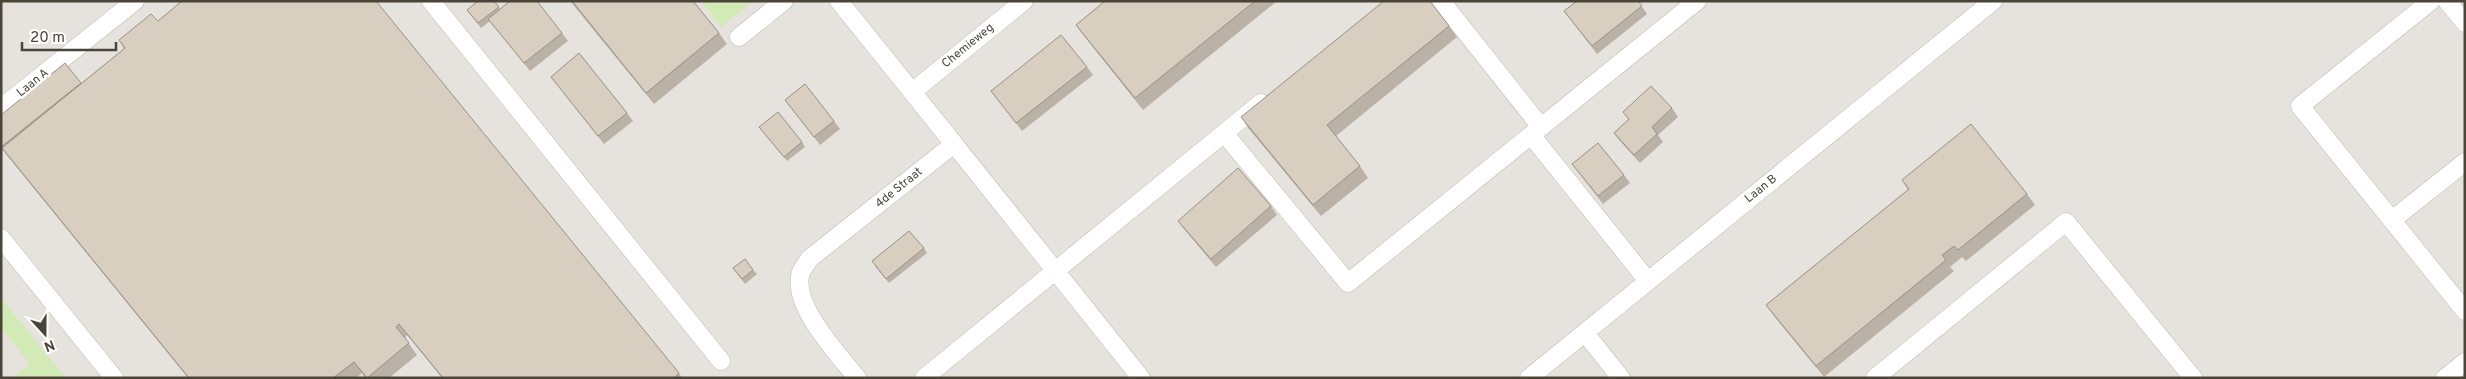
<svg xmlns="http://www.w3.org/2000/svg" width="2466" height="379" viewBox="0 0 2466 379" font-family="Overpass,sans-serif">
  <style>
    .industrial { fill: #e6e2dd }
    .green { fill: #d2eab5 }
    .lines { fill: none; stroke-linecap: round; stroke-linejoin: round }
    .service-casing { stroke: #c2bbae; stroke-width: 19 }
    .service { stroke: #fff; stroke-width: 18 }
    .wall { fill: #bab2a6 }
    .building { fill: #d8cfc1; stroke: #979187 }
    .labels { text-anchor: middle; dominant-baseline: central; stroke-width: 5; stroke-linejoin: round; paint-order: stroke }
    .street-label { font-size: 12px; fill: #4b4439; stroke: #fff }
  </style>
  <rect width="100%" height="100%" fill="#f6f3ec"/>
  <path class="industrial" d="M 1,1 L 2465,1 L 2465,378 L 1,378 Z"/>
  <path class="green" d="M 701,1 L 754,1 L 721,27 Z
    M 1,298 L 66,378 L 18,378 L 16,375 L 30,364 L 4,331 L 1,333 Z"/>
  <g class="lines">
    <g class="service-casing">
      <path id="service" d="M 431,1 L 721,361
        M 839,1 L 954,144 L 809,259 C 807,263 803,268 801,272 C 790,304 839,355 857,378
        M 1441,1 L 1541,127
        M 2431,1 L 2300,106 L 2465,311
        M 2447,1 L 2465,23
        M 739,37 L 784,1
        M 912,92 L 1024,1
        M 1,108 L 135,1
        M 1224,133 L 1348,283 L 1697,1
        M 1531,135 L 1648,281
        M 954,144 L 1141,378
        M 2392,220 L 2465,162
        M 1,238 L 114,378
        M 1585,333 L 1621,378
        M 924,378 L 1261,103
        M 1529,378 L 1993,1
        M 1875,378 L 2066,222 L 2193,378
        M 2445,378 L 2465,362"/>
    </g>
    <use href="#service" class="service"/>
  </g>
  <path class="wall" d="M 494,1 L 500,9 L 562,33 L 568,41 L 530,71 L 490,21 L 481,28 L 467,10 Z
    M 570,1 L 693,1 L 719,33 L 727,44 L 654,104 Z
    M 1105,1 L 1277,1 L 1143,110 L 1084,36 L 1076,25 Z
    M 1638,1 L 1647,14 L 1597,54 L 1564,11 Z
    M 158,21 L 679,373 L 682,378 L 442,378 L 407,335 L 405,338 L 417,355 L 389,378 L 365,378 L 362,373 L 356,378 L 188,378 L 1,148 L 1,115 L 82,83 L 124,49 L 119,40 Z
    M 1449,26 L 1457,37 L 1336,136 L 1360,166 L 1368,178 L 1321,216 L 1249,129 L 1241,117 Z
    M 1087,67 L 1093,75 L 1022,131 L 991,91 Z
    M 551,77 L 627,113 L 633,121 L 604,144 Z
    M 785,100 L 834,121 L 840,129 L 820,145 Z
    M 1672,108 L 1678,117 L 1658,135 L 1663,142 L 1640,163 L 1620,141 L 1614,133 L 1629,120 L 1623,112 Z
    M 759,127 L 802,142 L 805,147 L 787,161 Z
    M 1572,164 L 1624,175 L 1630,183 L 1603,204 Z
    M 1902,180 L 2027,194 L 2035,205 L 1966,261 L 1962,257 L 1950,267 L 1954,271 L 1824,377 L 1774,316 L 1766,305 L 1908,190 Z
    M 1271,206 L 1277,215 L 1216,267 L 1184,229 L 1178,221 Z
    M 924,248 L 927,253 L 889,283 L 875,266 Z
    M 733,268 L 753,270 L 757,274 L 745,284 Z"/>
  <path class="building" d="M 182,1 L 376,1 L 679,373 L 674,378 L 443,378 L 399,324 L 396,327 L 409,343 L 367,378 L 354,362 L 333,378 L 189,378 L 2,148 L 125,48 L 119,40 L 151,14 L 158,21 Z
    M 478,1 L 494,1 L 499,7 L 478,23 L 467,10 Z
    M 510,1 L 537,1 L 562,33 L 524,63 L 488,19 Z
    M 572,1 L 693,1 L 719,33 L 646,93 Z
    M 1105,1 L 1255,1 L 1135,98 L 1076,25 Z
    M 1384,1 L 1430,1 L 1449,26 L 1327,125 L 1360,166 L 1313,205 L 1241,117 Z
    M 1577,1 L 1638,1 L 1642,6 L 1592,46 L 1564,11 Z
    M 1061,35 L 1087,67 L 1016,123 L 991,91 Z
    M 579,53 L 627,113 L 598,136 L 551,77 Z
    M 65,63 L 81,83 L 1,147 L 1,115 Z
    M 805,84 L 834,121 L 814,137 L 785,100 Z
    M 1651,86 L 1672,108 L 1652,127 L 1657,134 L 1634,155 L 1614,133 L 1629,119 L 1623,112 Z
    M 778,112 L 802,142 L 784,157 L 759,127 Z
    M 1971,124 L 2027,194 L 1958,250 L 1954,246 L 1942,255 L 1946,260 L 1816,366 L 1766,305 L 1909,189 L 1902,180 Z
    M 1598,143 L 1624,175 L 1598,196 L 1572,164 Z
    M 1238,168 L 1271,206 L 1211,259 L 1178,221 Z
    M 909,231 L 924,248 L 886,279 L 872,261 Z
    M 745,259 L 753,270 L 742,279 L 733,268 Z"/>
  <g class="labels">
    <g class="street-label">
      <text transform="translate(968 46) rotate(-39)">Chemieweg</text>
      <text transform="translate(33 83) rotate(-39)">Laan A</text>
      <text transform="translate(899 188) rotate(-39)">4de Straat</text>
      <text transform="translate(1761 189) rotate(-39)">Laan B</text>
    </g>
  </g>
  <rect width="2466" height="379" fill="none" stroke="#4b4439" stroke-width="5"/>
  <g transform="translate(45 334) rotate(159)" stroke="#ffffff" stroke-width="4" paint-order="stroke">
  <path d="M0-4L9 19L0 12L-9 19Z" fill="#4b4439"/>
  <text y="-8" font-size="14" font-weight="bold" text-anchor="middle" fill="#4b4439">N</text>
  </g>
  <path d="M22 42v8h94v-8" fill="none" stroke="#4b4439" stroke-width="2.5"/>
  <text x="30" y="42" font-size="15" fill="#4b4439" stroke="#ffffff" stroke-width="4" paint-order="stroke">20 m</text>
</svg>
